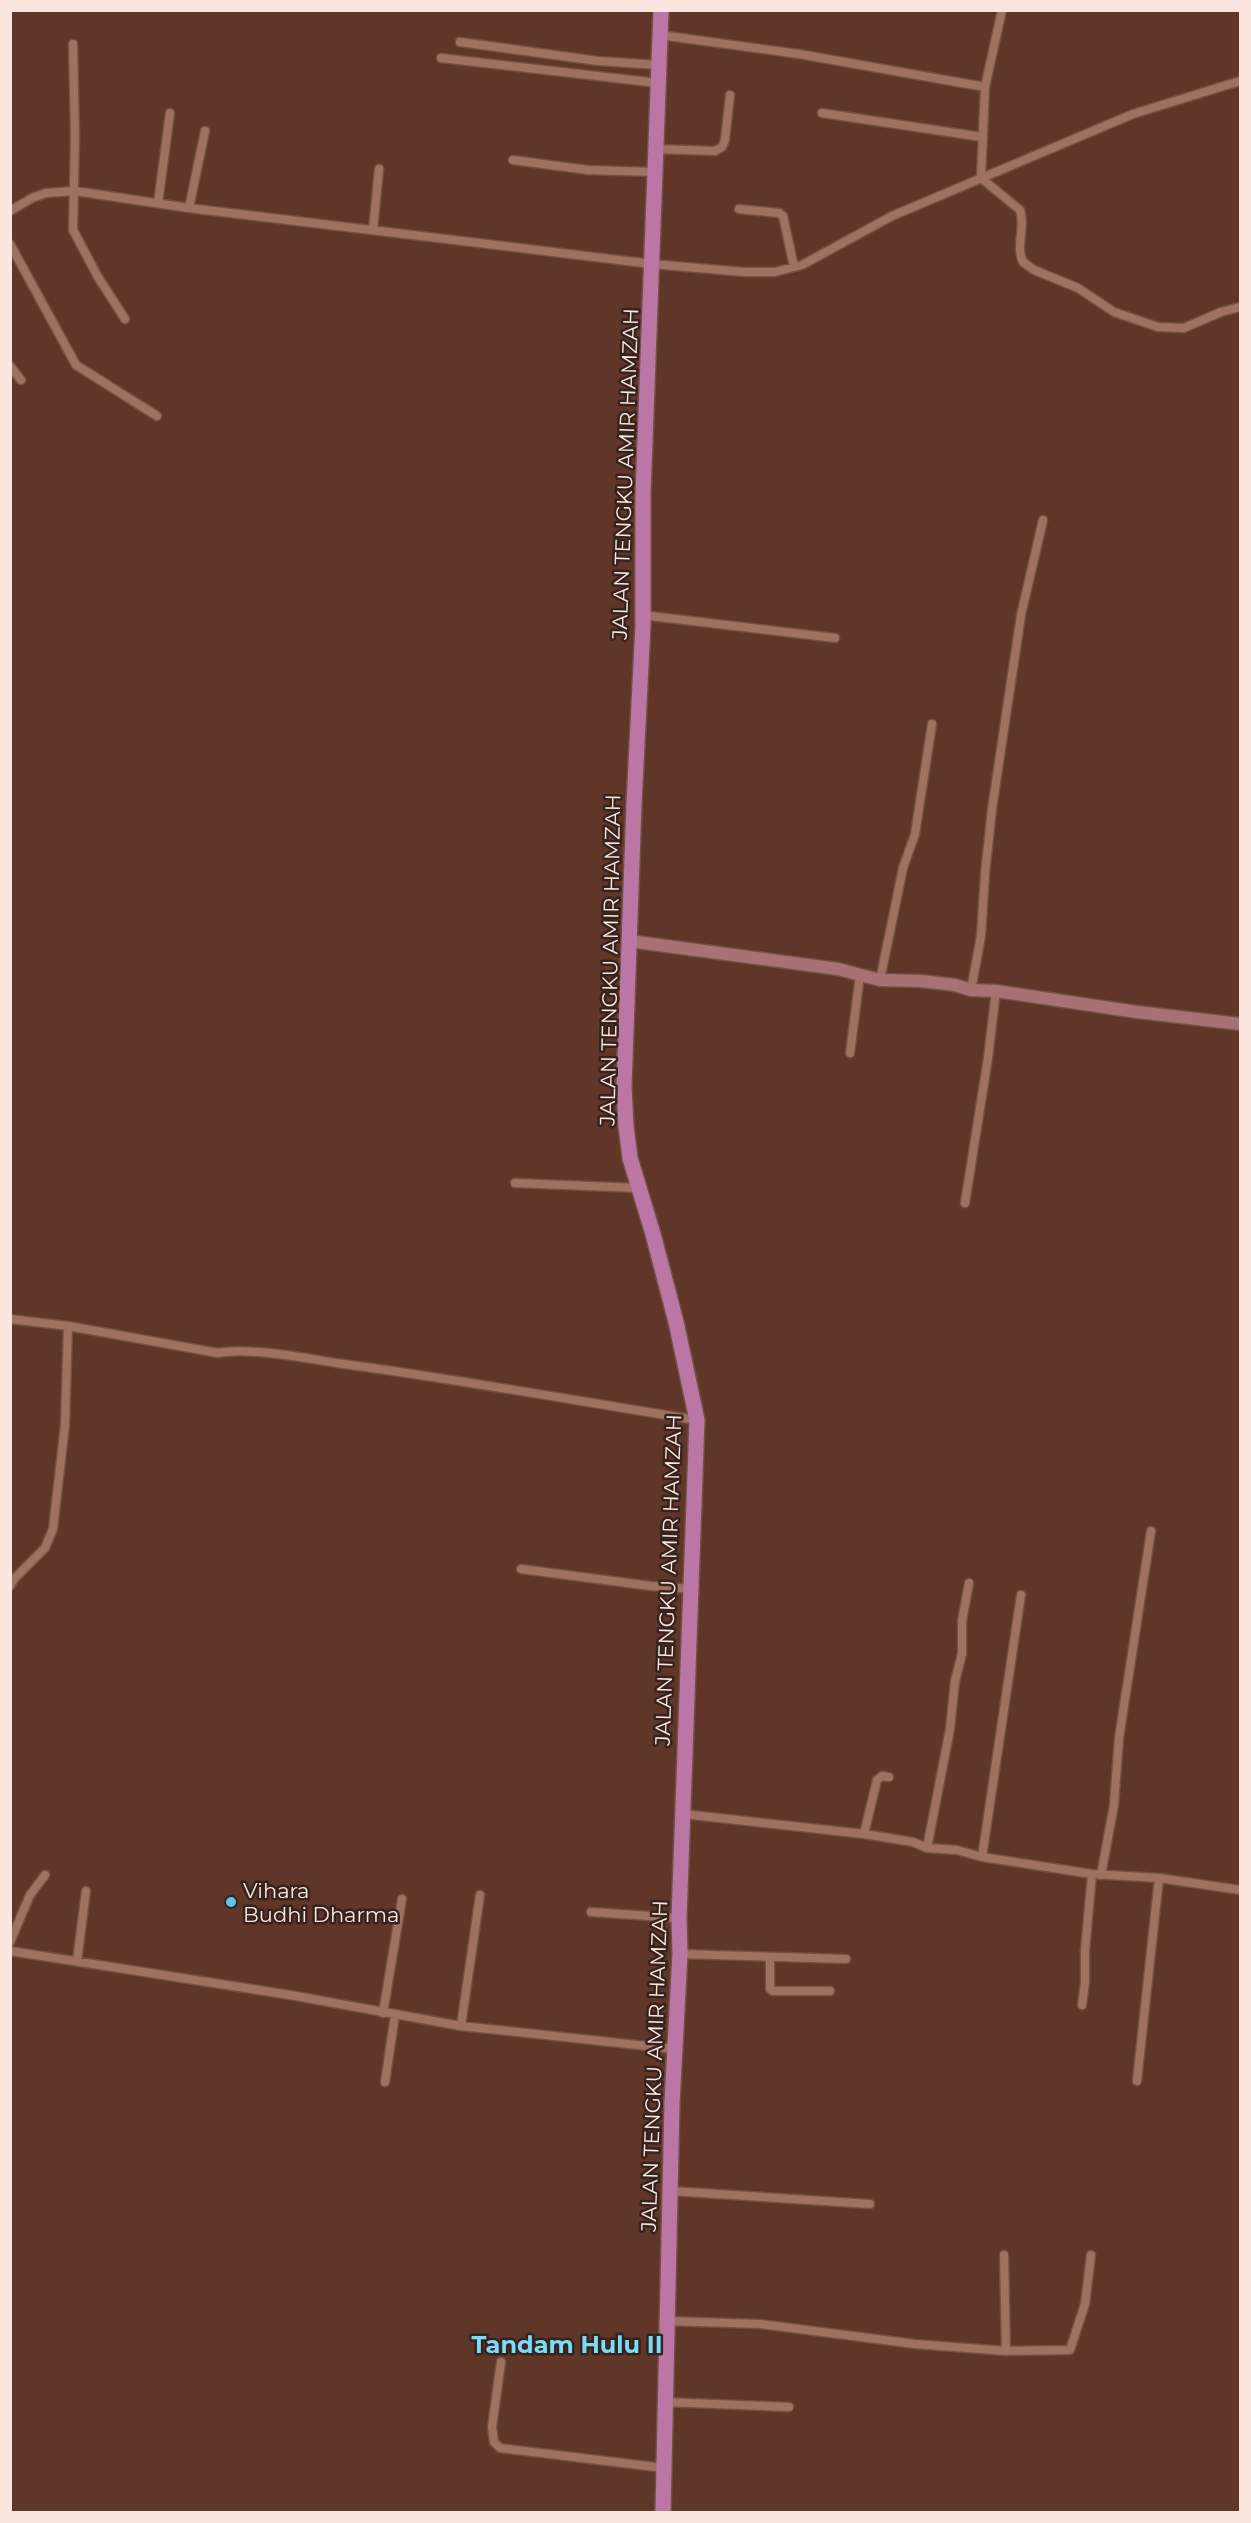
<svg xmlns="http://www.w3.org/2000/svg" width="1251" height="2523" viewBox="0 0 1251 2523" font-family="Montserrat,sans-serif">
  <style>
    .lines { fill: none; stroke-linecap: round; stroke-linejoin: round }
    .street-casing { stroke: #725144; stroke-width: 11 }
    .secondary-casing { stroke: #725144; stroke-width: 15 }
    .highway-casing { stroke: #725144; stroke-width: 18 }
    .street { stroke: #9f7161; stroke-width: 8 }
    .secondary { stroke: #a87275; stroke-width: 12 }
    .highway { stroke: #bc76a5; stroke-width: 15 }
    .poi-dot { fill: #5cc7e7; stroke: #37231d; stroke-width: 2 }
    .labels { text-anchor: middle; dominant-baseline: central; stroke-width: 5; stroke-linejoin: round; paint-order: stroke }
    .street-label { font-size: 21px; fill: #fce6df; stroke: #37231d }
    .poi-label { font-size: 21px; fill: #fce6df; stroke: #37231d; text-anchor: start }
    .quarter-label { font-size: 24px; font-weight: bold; fill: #7bdcf9; stroke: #37231d }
  </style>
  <rect width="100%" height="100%" fill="#5f3627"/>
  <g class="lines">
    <g class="street-casing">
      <path id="street" d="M 1002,10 L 985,87 L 981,178 L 1020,210 C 1026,227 1015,245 1023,262 L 1034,270 L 1078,288 L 1114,312 L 1158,327 L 1184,328 L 1221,312 L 1240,307
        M 660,35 L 799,54 L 985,87
        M 460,42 L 598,61 L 659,65
        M 73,44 L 75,136 L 73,230 L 98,277 L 125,319
        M 441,58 L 658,83
        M 822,113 L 982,137
        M 656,149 L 715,151 L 722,147 L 725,140 L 730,95
        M 513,160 L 588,170 L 656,172
        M 158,203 L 170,113
        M 189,208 L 205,131
        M 739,209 L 779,213 L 783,216 L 794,267
        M 10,211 L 32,198 L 46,193 L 75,191 L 189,208 L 652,264 L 744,272 L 775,272 L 802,265 L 892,216 L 1133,114 L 1240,81
        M 373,230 L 379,169
        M 10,244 L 76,365 L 157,416
        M 10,366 L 21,380
        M 642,615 L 835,638
        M 880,980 L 903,868 L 915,834 L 932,724
        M 971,990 L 981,936 L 985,874 L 992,809 L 1021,615 L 1043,520
        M 850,1053 L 860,975
        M 515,1183 L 638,1188
        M 965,1203 L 988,1058 L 996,991
        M 10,1319 L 68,1326 L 218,1353 C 247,1347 305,1358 336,1363 C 457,1379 577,1401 697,1420
        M 521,1569 L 651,1586 L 692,1589
        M 10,1586 L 14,1579 L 45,1548 L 53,1529 L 65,1425 L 68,1326
        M 683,1814 L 864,1834 L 913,1842 L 927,1848 L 957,1850 L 982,1857 L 1092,1874 L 1159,1878 L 1240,1890
        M 864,1834 L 877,1780 L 882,1776 L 889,1777
        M 927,1848 L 950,1729 L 955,1681 L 962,1654 L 962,1621 L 969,1583
        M 982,1857 L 1021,1595
        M 1101,1875 L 1114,1805 L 1119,1738 L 1151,1531
        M 591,1912 L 679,1918
        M 10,1942 L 30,1895 L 45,1875
        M 10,1951 L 290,1995 L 461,2026 L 675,2049
        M 680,1954 L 846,1959
        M 770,1957 L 770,1989 L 773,1991 L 830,1991
        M 77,1961 L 86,1891
        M 1082,2005 L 1085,1982 L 1085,1951 L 1092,1874
        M 383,2013 L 402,1899
        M 461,2026 L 480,1895
        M 1137,2081 L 1159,1878
        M 385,2082 L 395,2015
        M 671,2191 L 870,2204
        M 1004,2255 L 1006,2351
        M 667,2321 L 760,2324 L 915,2344 L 1006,2351 L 1070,2350 L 1085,2304 L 1091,2255
        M 501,2362 L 492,2427 L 494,2442 L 500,2448 L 664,2468
        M 665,2402 L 789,2407"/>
    </g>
    <g class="secondary-casing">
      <path id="secondary" d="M 629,941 L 838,969 L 880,980 L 921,981 L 955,985 L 971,990 L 996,991 L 1137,1012 L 1240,1024"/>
    </g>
    <g class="highway-casing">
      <path id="highway" d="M 661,10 L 643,494 L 643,625 L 634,804 L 624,1087 L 626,1126 L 630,1158 L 653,1234 L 676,1322 L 697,1420 L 679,1918 L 680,1954 L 672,2103 L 663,2512"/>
    </g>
    <use href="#street" class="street"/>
    <use href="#secondary" class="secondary"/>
    <use href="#highway" class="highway"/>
  </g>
  <circle class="poi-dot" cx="231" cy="1902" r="6"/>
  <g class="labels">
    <g class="street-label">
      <text transform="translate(625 474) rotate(-88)">JALAN TENGKU AMIR HAMZAH</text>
      <text transform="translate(610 960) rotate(-89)">JALAN TENGKU AMIR HAMZAH</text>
      <text transform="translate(668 1580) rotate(-88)">JALAN TENGKU AMIR HAMZAH</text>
      <text transform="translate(654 2066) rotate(-88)">JALAN TENGKU AMIR HAMZAH</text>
    </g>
    <g class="poi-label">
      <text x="243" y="1890">Vihara<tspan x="243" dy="24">Budhi Dharma</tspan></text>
    </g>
    <g class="quarter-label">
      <text x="567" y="2344">Tandam Hulu II</text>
    </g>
  </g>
  <rect width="1251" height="2523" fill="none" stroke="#fce6df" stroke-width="24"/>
</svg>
